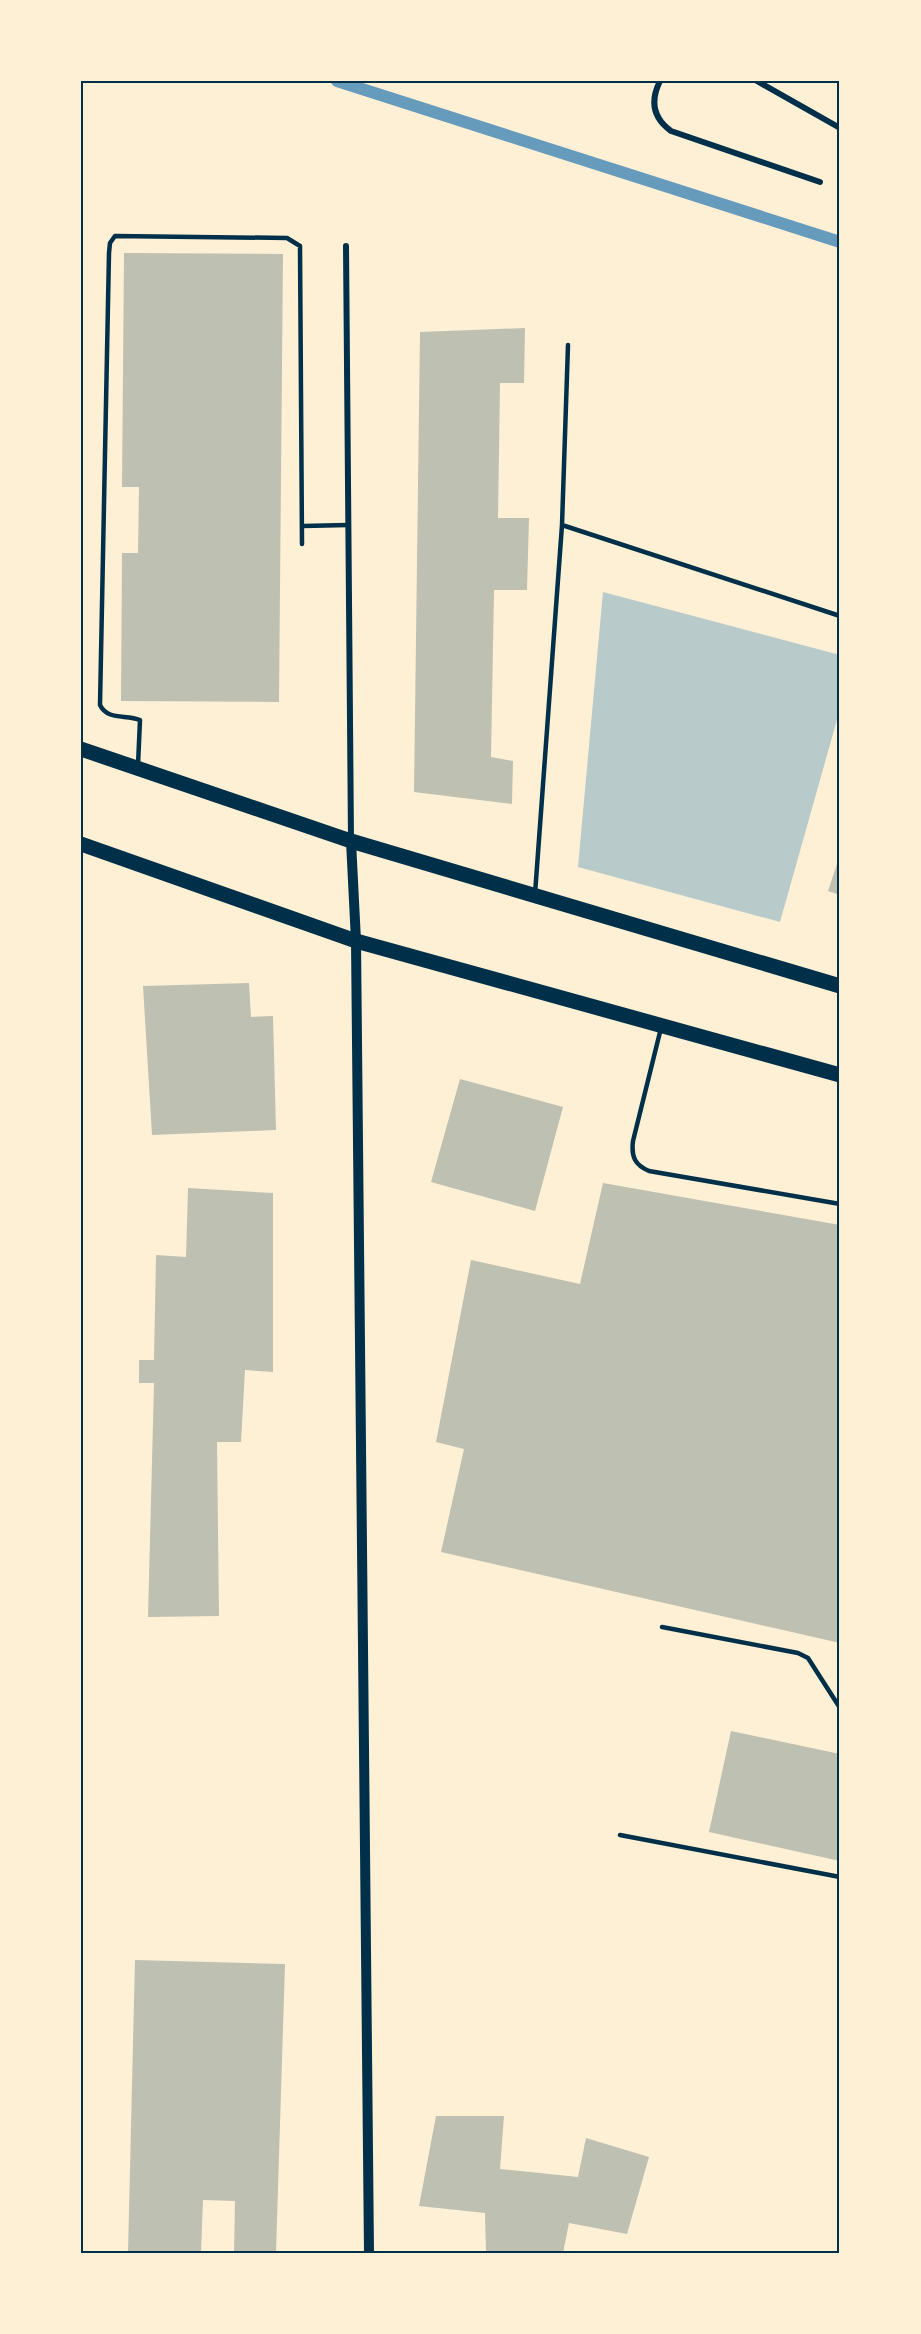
<svg xmlns="http://www.w3.org/2000/svg" width="921" height="2334" viewBox="0 0 921 2334" font-family="Figtree,sans-serif">
  <style>
    .green { fill: #b9caca }
    .lines { fill: none; stroke-linecap: round; stroke-linejoin: round }
    .stream { stroke: #669bbc; stroke-width: 12 }
    .building { fill: #bec0b2 }
    .service { stroke: #003049; stroke-width: 4.5 }
    .minor { stroke: #003049; stroke-width: 6 }
    .tertiary { stroke: #003049; stroke-width: 10 }
    .primary { stroke: #003049; stroke-width: 15 }
    .neatline { fill: none; stroke: #003049; stroke-width: 2 }
  </style>
  <rect width="100%" height="100%" fill="#fdf0d5"/>
  <path class="green" d="M 603,592 L 840,655 L 840,709 L 780,922 L 578,867 Z"/>
  <g class="lines">
    <path class="stream" d="M 337,81 L 840,242"/>
  </g>
  <path class="building" d="M 124,253 L 283,254 L 279,702 L 121,701 L 122,553 L 138,553 L 139,487 L 122,487 Z
    M 525,328 L 524,383 L 500,383 L 498,518 L 529,518 L 527,590 L 494,590 L 491,757 L 513,761 L 512,804 L 414,792 L 420,332 Z
    M 840,855 L 840,895 L 828,891 Z
    M 249,983 L 251,1017 L 273,1016 L 276,1130 L 152,1135 L 143,986 Z
    M 460,1079 L 563,1107 L 535,1211 L 431,1182 Z
    M 603,1183 L 840,1225 L 840,1643 L 441,1552 L 464,1449 L 436,1442 L 471,1260 L 580,1284 Z
    M 188,1188 L 273,1193 L 273,1372 L 245,1370 L 241,1442 L 217,1442 L 219,1616 L 148,1617 L 154,1383 L 139,1383 L 139,1360 L 154,1360 L 156,1255 L 186,1257 Z
    M 731,1731 L 840,1754 L 840,1861 L 709,1832 Z
    M 135,1960 L 285,1964 L 276,2253 L 234,2253 L 235,2201 L 203,2200 L 201,2253 L 128,2253 Z
    M 436,2116 L 504,2116 L 500,2169 L 578,2177 L 586,2138 L 649,2157 L 627,2234 L 569,2223 L 563,2253 L 486,2253 L 485,2213 L 419,2206 Z"/>
  <g class="lines">
    <path class="service" d="M 562,525 L 840,616
      M 303,526 L 348,525
      M 138,765 L 140,720 C 126,714 108,721 100,705 L 109,253 L 110,243 L 115,236 L 287,238 L 300,246 L 302,544
      M 535,894 L 562,525 L 568,345
      M 661,1028 L 633,1141 C 631,1157 635,1165 649,1171 L 840,1204
      M 662,1627 L 798,1653 L 808,1658 L 840,1708
      M 620,1835 L 840,1877"/>
    <path class="minor" d="M 660,81 C 650,101 653,118 671,131 L 820,182
      M 757,81 L 840,128
      M 346,246 L 351,839"/>
    <path class="tertiary" d="M 351,841 L 356,941 L 369,2253"/>
    <path class="primary" d="M 81,749 L 351,841 L 840,986
      M 81,844 L 356,941 L 840,1075"/>
  </g>
  <rect width="921" height="2334" fill="none" stroke="#fdf0d5" stroke-width="165"/>
  <rect x="82" y="82" width="756" height="2170" class="neatline"/>
</svg>
